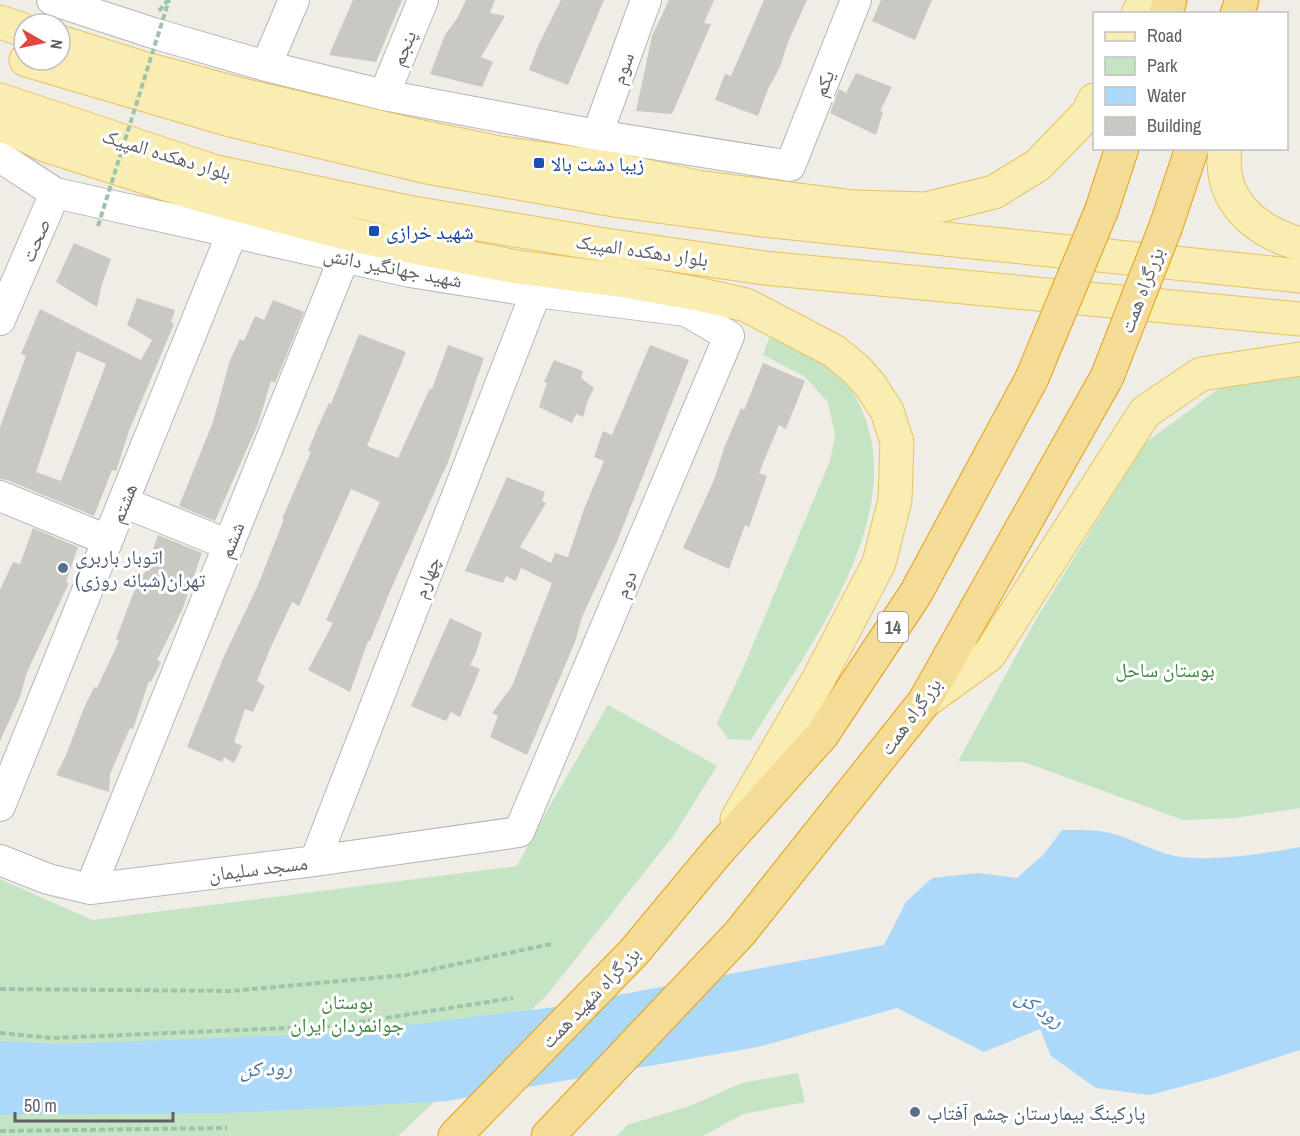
<svg xmlns="http://www.w3.org/2000/svg" width="1300" height="1136" viewBox="0 0 1300 1136" font-family="'Archivo Narrow','Noto Naskh Arabic',sans-serif">
  <style>
    .green { fill: #c5e4c4 }
    .water { fill: #acd8f9 }
    .building { fill: #cac8c2; fill-rule: evenodd }
    .lines { fill: none; stroke-linecap: round; stroke-linejoin: round }
    .minor-casing { stroke: #b3b6ba; stroke-width: 32 }
    .major-casing { stroke: #e7c266; stroke-width: 35 }
    .highway-casing { stroke: #e4a011; stroke-width: 35 }
    .path { stroke: #9ec5a9; stroke-width: 4; stroke-dasharray: 6 3; stroke-linecap: butt }
    .minor { stroke: #fff; stroke-width: 30 }
    .major { stroke: #f9edb1; stroke-width: 33 }
    .highway { stroke: #f5dc96; stroke-width: 33 }
    .highway-bridge-casing { stroke: #e4a011; stroke-width: 35; stroke-linecap: butt }
    .path-bridge { stroke: #9ec5a9; stroke-width: 4; stroke-dasharray: 6 3; stroke-linecap: butt }
    .highway-bridge { stroke: #f5dc96; stroke-width: 33 }
    .transit-dot { fill: #1a4fb4; stroke: #fff; stroke-width: 2 }
    .service-dot { fill: #5c6f8a; stroke: #fff; stroke-width: 2 }
    .labels { text-anchor: middle; dominant-baseline: central; stroke-width: 6; stroke-linejoin: round; paint-order: stroke }
    .shield { fill: #fff; stroke: #8e9093; stroke-width: 1.5 }
    .shield-label { font-size: 18px; font-weight: bold; fill: #5e6165 }
    .street-label { font-size: 20px; fill: #5e6165; stroke: #fff }
    .transit-label { font-size: 20px; fill: #164399; stroke: #fff; text-anchor: start }
    .service-label { font-size: 20px; fill: #4e5e75; stroke: #fff; text-anchor: start }
    .park-label { font-size: 20px; fill: #3d853f; stroke: #fff }
    .water-label { font-size: 21px; font-style: italic; fill: #4979aa; stroke: #fff }
  </style>
  <rect width="100%" height="100%" fill="#efede6"/>
  <path class="green" d="M 771,332 C 798,347 825,362 846,384 C 856,395 863,411 867,424 C 901,530 804,654 751,740 L 728,739 L 717,723 L 744,666 L 830,461 L 835,436 L 828,402 L 804,376 L 763,355 Z
    M 1300,374 L 1300,808 L 1235,818 L 1183,820 L 1024,762 L 958,761 L 1038,616 L 1145,443 L 1228,382 Z
    M 608,705 L 717,766 L 674,835 L 546,996 L 398,1136 L 0,1136 L 0,879 L 92,920 L 517,866 L 548,809 Z
    M 798,1073 L 805,1102 L 743,1114 L 703,1136 L 617,1136 L 627,1125 L 690,1106 L 742,1083 Z"/>
  <path class="water" d="M 1062,830 C 1081,830 1099,829 1117,835 C 1138,841 1159,855 1182,857 C 1222,861 1261,854 1300,847 L 1300,1050 L 1217,1077 L 1150,1095 L 1096,1088 L 1051,1056 L 1040,1029 L 984,1052 L 897,1008 L 758,1047 L 447,1101 L 229,1113 L 0,1115 L 0,1041 L 62,1044 L 344,1033 L 555,1007 L 884,945 L 906,902 L 932,878 L 978,873 L 1017,878 L 1044,854 Z"/>
  <path class="building" d="M 353,0 L 402,0 L 376,62 L 329,55 Z
    M 466,0 L 495,0 L 490,13 L 505,16 L 481,57 L 493,62 L 482,87 L 430,74 L 445,35 L 458,17 Z
    M 561,0 L 604,0 L 568,85 L 529,70 L 538,46 Z
    M 669,0 L 714,0 L 704,23 L 711,24 L 672,114 L 636,111 L 652,36 Z
    M 764,0 L 807,0 L 788,42 L 780,67 L 768,89 L 758,116 L 715,100 L 725,74 L 731,76 Z
    M 881,0 L 932,0 L 915,40 L 872,21 Z
    M 856,73 L 892,87 L 880,111 L 883,112 L 876,135 L 830,113 L 839,89 L 846,93 Z
    M 74,243 L 111,259 L 102,284 L 97,307 L 56,282 Z
    M 137,298 L 175,310 L 171,322 L 174,324 L 129,431 L 116,471 L 112,470 L 94,516 L 7,480 L 0,479 L 0,427 L 26,356 L 21,354 L 40,309 L 141,360 L 152,340 L 127,325 ZM 77,351 L 106,364 L 61,481 L 36,472 Z
    M 273,300 L 304,312 L 275,383 L 271,381 L 258,424 L 215,521 L 179,506 L 213,422 L 230,360 L 240,339 L 244,341 L 255,316 L 264,320 Z
    M 359,334 L 406,352 L 367,446 L 398,458 L 430,388 L 432,389 L 448,345 L 484,358 L 448,462 L 391,589 L 370,641 L 368,641 L 350,692 L 308,670 L 333,623 L 326,620 L 380,502 L 351,489 L 299,606 L 292,602 L 270,649 L 257,681 L 265,686 L 253,712 L 245,709 L 234,742 L 242,746 L 234,763 L 224,757 L 222,762 L 187,747 L 225,654 L 258,585 L 284,519 L 282,519 L 311,452 L 308,451 L 317,429 L 329,403 L 331,404 Z
    M 650,345 L 689,360 L 616,544 L 582,617 L 575,642 L 527,755 L 490,737 L 498,716 L 492,713 L 512,686 L 552,583 L 521,568 L 516,581 L 506,576 L 503,583 L 465,571 L 507,477 L 545,492 L 542,501 L 546,503 L 520,547 L 551,563 L 555,553 L 568,557 L 584,509 L 604,461 L 594,457 L 603,431 L 612,435 Z
    M 554,360 L 583,371 L 581,378 L 594,388 L 588,400 L 583,417 L 576,414 L 572,423 L 539,407 L 547,383 L 544,382 Z
    M 763,363 L 805,381 L 786,429 L 779,425 L 759,473 L 767,476 L 749,527 L 745,525 L 729,569 L 683,548 L 714,480 L 724,448 L 741,408 L 744,410 Z
    M 33,528 L 78,547 L 66,582 L 69,583 L 27,672 L 20,697 L 0,741 L 0,590 L 13,562 L 20,564 Z
    M 158,535 L 202,553 L 182,610 L 157,660 L 161,662 L 151,682 L 149,681 L 133,729 L 130,728 L 110,774 L 109,792 L 56,775 L 66,755 L 84,708 L 94,687 L 97,688 L 119,641 L 116,639 L 133,594 L 145,572 Z
    M 450,618 L 482,633 L 476,653 L 470,665 L 480,669 L 460,717 L 451,712 L 446,721 L 411,706 Z"/>
  <g class="lines">
    <g class="minor-casing">
      <path id="minor" d="M 52,0 L 153,33 L 266,66 L 384,95 L 597,135 L 790,166 L 856,0
        M 266,66 L 294,0
        M 384,95 L 423,0
        M 597,135 L 646,0
        M 0,157 L 55,193 L 410,272 L 536,292 L 686,311 L 729,336 L 519,832 L 315,861 L 90,889 L 48,879 L 0,860
        M 0,320 L 55,193
        M 0,496 L 107,540
        M 123,502 L 229,545
        M 0,806 L 232,233
        M 315,861 L 536,292
        M 90,889 L 344,258"/>
    </g>
    <g class="major-casing">
      <path id="major" d="M 1138,14 L 1146,0
        M 0,22 L 24,30
        M 60,42 L 142,68 L 238,94 L 417,136 L 499,153 L 608,168 L 697,187 L 854,207 L 926,209 L 994,192 L 1038,165 L 1088,113 L 1094,100
        M 26,60 L 230,120 L 427,167 L 620,201 L 762,220 L 1300,276
        M 0,100 L 216,172 L 407,212 L 605,245 L 764,268 L 1300,319
        M 0,123 L 45,145 L 204,196 L 357,236 L 517,267 L 625,281 L 698,294 L 746,305 L 834,351 L 856,369 L 870,385 L 887,411 L 897,442 L 895,500 L 879,563 L 818,680 L 737,819
        M 1225,148 C 1218,200 1254,231 1300,244
        M 924,702 L 989,655 L 1145,412 L 1201,374 L 1300,359"/>
    </g>
    <g class="highway-casing">
      <path id="highway" d="M 1166,14 L 1170,0
        M 1237,14 L 1242,0
        M 1102,209 L 1122,148
        M 1166,226 L 1192,148
        M 455,1136 L 634,952 L 718,851 L 822,735 L 916,593 L 1032,378
        M 548,1136 L 740,933 L 924,702 L 1107,377"/>
    </g>
    <path class="path" d="M 159,11 L 168,0
      M 0,989 L 231,991 L 406,975 L 551,944
      M 0,1033 L 52,1038 L 335,1026 L 513,998
      M 0,1131 L 227,1128"/>
    <use href="#minor" class="minor"/>
    <use href="#major" class="major"/>
    <use href="#highway" class="highway"/>
    <g class="highway-bridge-casing">
      <path id="highway-bridge" d="M 1107,377 L 1166,226
        M 1032,378 L 1102,209"/>
    </g>
    <path class="path-bridge" d="M 98,226 L 169,0"/>
    <use href="#highway-bridge" class="highway-bridge"/>
  </g>
  <g class="transit-dot">
    <rect x="533" y="157" width="12" height="12" rx="3"/>
    <rect x="368" y="225" width="12" height="12" rx="3"/>
  </g>
  <g class="service-dot">
    <circle cx="63" cy="568" r="6"/>
    <circle cx="915" cy="1112" r="6"/>
  </g>
  <g class="labels">
    <rect class="shield" x="878" y="612" width="30" height="30" rx="4.5"/>
    <g class="shield-label">
      <text x="893" y="627">14</text>
    </g>
    <g class="street-label">
      <text transform="translate(403 48) rotate(-68)">پنجم</text>
      <text transform="translate(622 68) rotate(-70)">سوم</text>
      <text transform="translate(823 83) rotate(-68)">یکم</text>
      <text transform="translate(167 154) rotate(17)">بلوار دهکده المپیک</text>
      <text transform="translate(35 240) rotate(-67)">صحت</text>
      <text transform="translate(642 250) rotate(8)">بلوار دهکده المپیک</text>
      <text transform="translate(393 267) rotate(11)">شهید جهانگیر دانش</text>
      <text transform="translate(1141 290) rotate(-69)">بزرگراه همت</text>
      <text transform="translate(123 503) rotate(-68)">هشتم</text>
      <text transform="translate(231 540) rotate(-68)">ششم</text>
      <text transform="translate(426 577) rotate(-69)">چهارم</text>
      <text transform="translate(625 584) rotate(-67)">دوم</text>
      <text transform="translate(910 716) rotate(-54)">بزرگراه همت</text>
      <text transform="translate(258 868) rotate(-7)">مسجد سلیمان</text>
      <text transform="translate(590 997) rotate(-46)">بزرگراه شهید همت</text>
    </g>
    <g class="transit-label">
      <text x="551" y="163">زیبا دشت بالا</text>
      <text x="386" y="231">شهید خرازی</text>
    </g>
    <g class="service-label">
      <text x="75" y="556">اتوبار باربری<tspan x="75" dy="23">تهران(شبانه روزی)</tspan></text>
      <text x="927" y="1112">پاركينگ بيمارستان چشم آفتاب</text>
    </g>
    <g class="park-label">
      <text x="1165" y="669">بوستان ساحل</text>
      <text x="347" y="1001">بوستان<tspan x="347" dy="23">جوانمردان ایران</tspan></text>
    </g>
    <g class="water-label">
      <text transform="translate(1040 1008) rotate(33)">رود کن</text>
      <text transform="translate(266 1068) rotate(-2)">رود کن</text>
    </g>
  </g>
  <rect x="1093" y="12" width="195" height="138" fill="#ffffff" stroke="#bfc0c1" stroke-width="1.5"/>
  <rect x="1105" y="32" width="30" height="9" fill="#f9edb1" stroke="#bfc0c1" stroke-width="1.5"/>
  <text x="1147" y="42" font-size="18" fill="#5e6165">Road</text>
  <rect x="1105" y="57" width="30" height="18" fill="#c5e4c4" stroke="#bfc0c1" stroke-width="1.5"/>
  <text x="1147" y="72" font-size="18" fill="#5e6165">Park</text>
  <rect x="1105" y="87" width="30" height="18" fill="#acd8f9" stroke="#bfc0c1" stroke-width="1.5"/>
  <text x="1147" y="102" font-size="18" fill="#5e6165">Water</text>
  <rect x="1105" y="117" width="30" height="18" fill="#cac8c2" stroke="#bfc0c1" stroke-width="1.5"/>
  <text x="1147" y="132" font-size="18" fill="#5e6165">Building</text>
  <g transform="translate(42 42) rotate(99)"><circle r="28" fill="#ffffff" stroke="#bfc0c1" stroke-width="1.5"/>
  <path d="M0-4.5L10 22L0 15L-10 22Z" fill="#dd493e"/>
  <text y="-9" font-size="16" font-weight="bold" text-anchor="middle" fill="#5e6165">N</text>
  </g>
  <path d="M15 1112v9h158v-9" fill="none" stroke="#5e6165" stroke-width="3"/>
  <text x="24" y="1112" font-size="18" fill="#5e6165" stroke="#ffffff" stroke-width="4.5" paint-order="stroke">50 m</text>
</svg>
